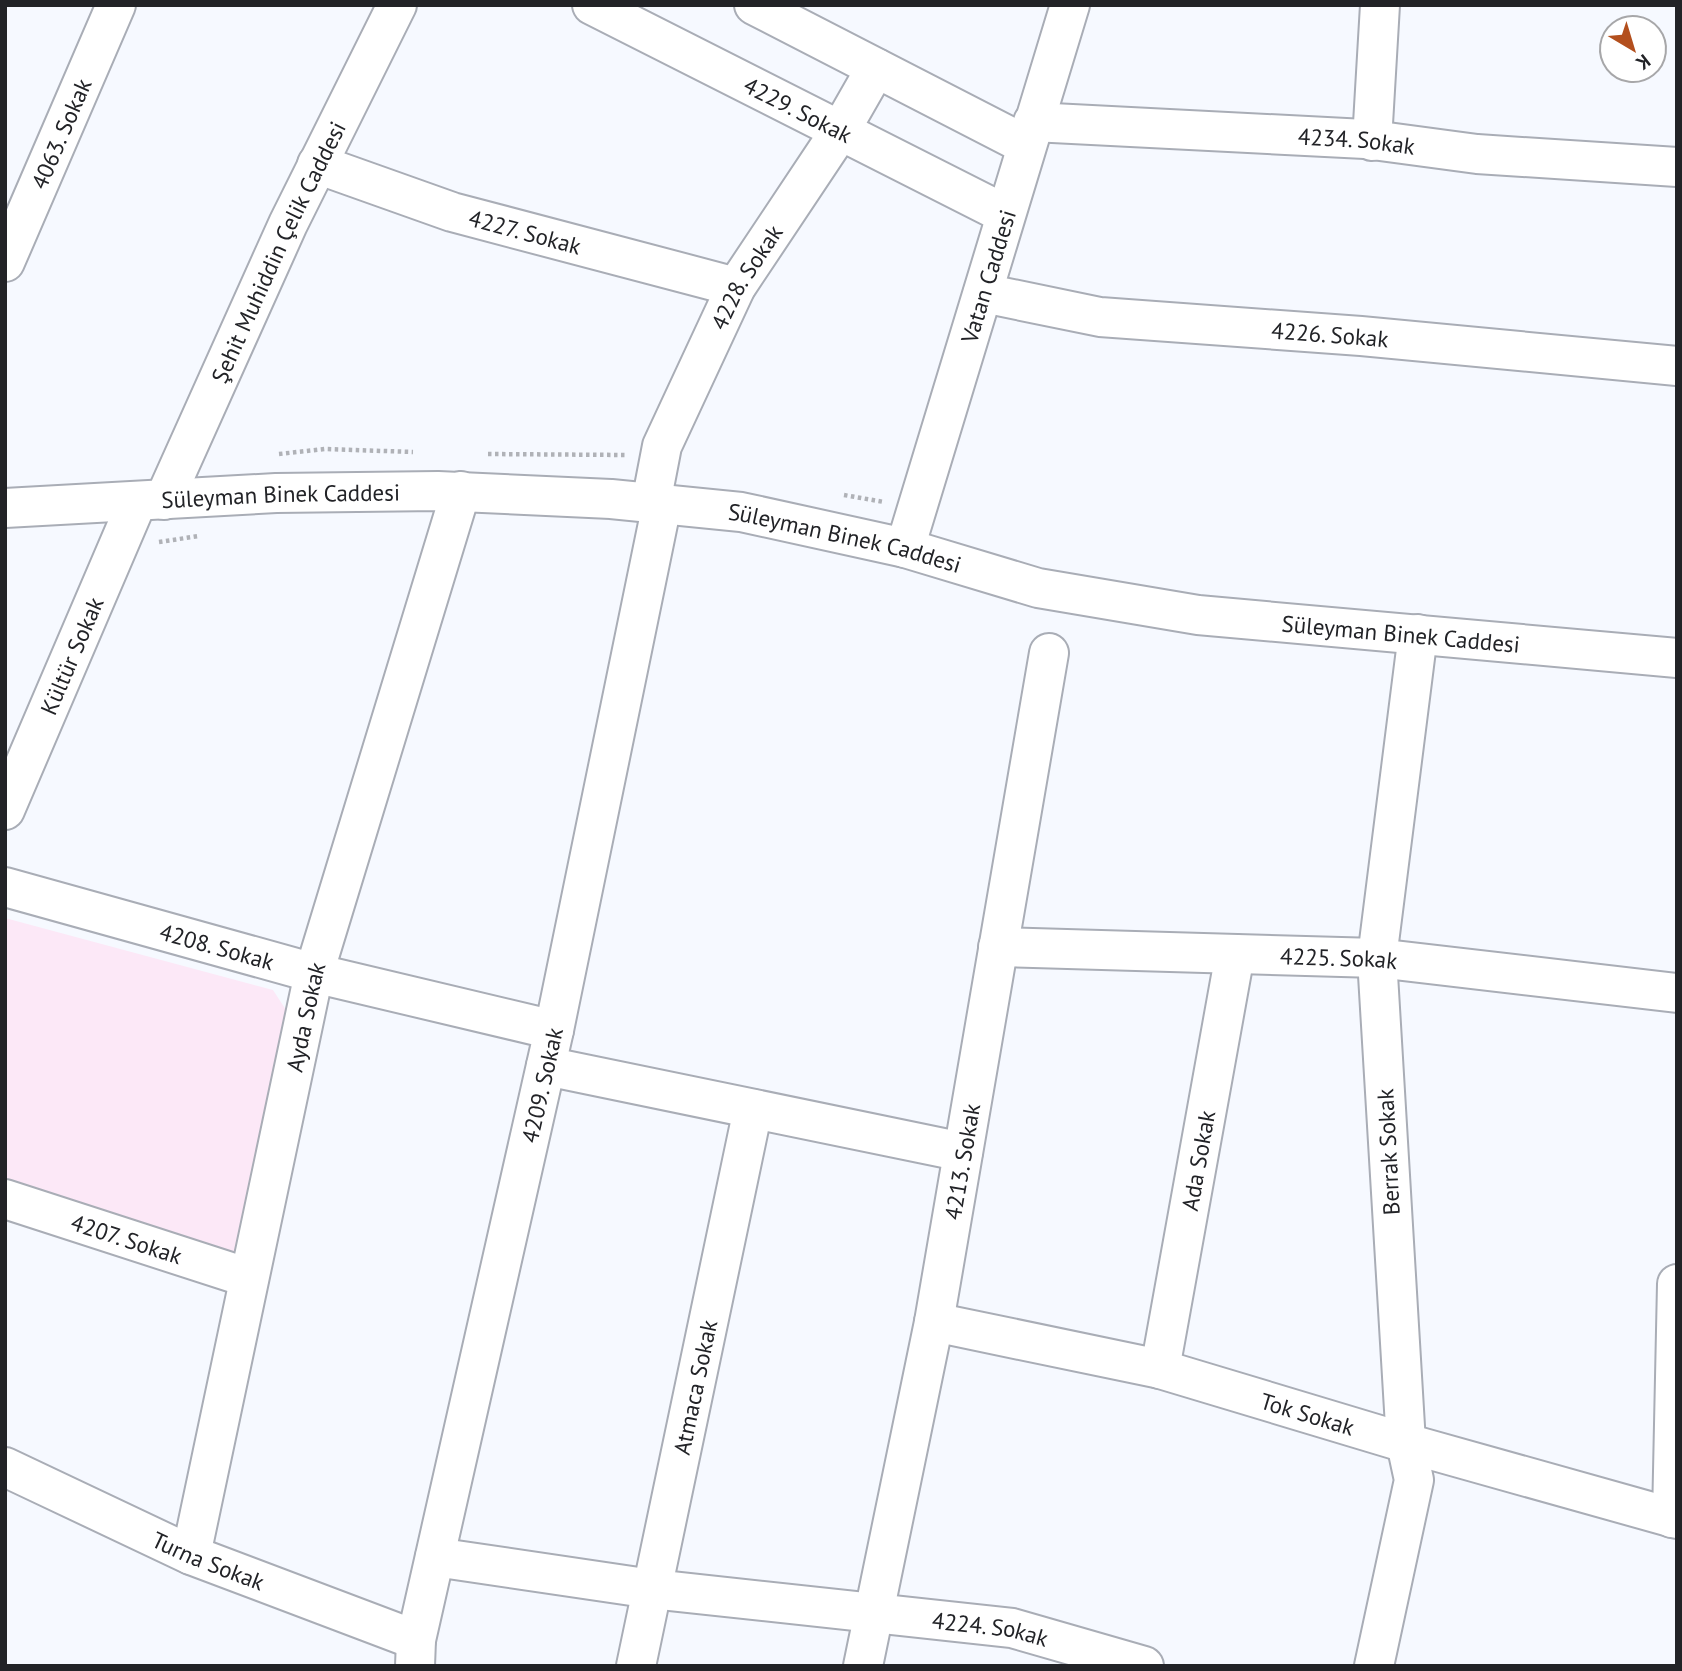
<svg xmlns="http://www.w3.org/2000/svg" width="1682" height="1671" viewBox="0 0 1682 1671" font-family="'PT Sans',sans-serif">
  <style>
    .education { fill: #fce8f7 }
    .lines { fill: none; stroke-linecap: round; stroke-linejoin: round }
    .minor-casing { stroke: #a9adb6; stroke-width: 42 }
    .path { stroke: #b0b2b7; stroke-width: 4.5; stroke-dasharray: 3.5 3.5; stroke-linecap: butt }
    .minor { stroke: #fff; stroke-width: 38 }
    .labels { text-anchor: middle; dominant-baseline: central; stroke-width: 7; stroke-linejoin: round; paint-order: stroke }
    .street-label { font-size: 23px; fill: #222327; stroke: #fff }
  </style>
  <rect width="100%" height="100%" fill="#f6f9ff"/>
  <path class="education" d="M 5,918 L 273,990 L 288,1013 L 234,1259 L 5,1189 Z"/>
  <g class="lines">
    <g class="minor-casing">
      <g id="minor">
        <path id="s1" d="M 592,5 L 1005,214"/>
        <path d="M 754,5 L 1026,145"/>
        <path id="s2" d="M 1033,122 L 1365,139 L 1477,154 L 1677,167"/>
        <path d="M 1372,141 L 1380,5"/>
        <path id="s3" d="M 317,164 L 452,212 L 736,287"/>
        <path id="s4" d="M 5,262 L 116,5"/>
        <path id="s5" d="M 983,293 L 1100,317 L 1361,336 L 1677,366"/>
        <path id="s6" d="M 164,500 L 288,224 L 397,5"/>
        <path id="s7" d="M 651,503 L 662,446 L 736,287 L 840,131 L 876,68"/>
        <path id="s8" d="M 5,508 L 276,493 L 438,491 L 611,499 L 741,512 L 905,548 L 1038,588 L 1198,615 L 1677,658"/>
        <path id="s9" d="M 905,548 L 1070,5"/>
        <path id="s10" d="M 5,810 L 137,502"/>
        <path id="s11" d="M 5,887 L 314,973 L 554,1030"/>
        <path id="s12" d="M 998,947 L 1377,958 L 1677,993"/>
        <path d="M 546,1066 L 963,1152"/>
        <path id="s13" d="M 5,1199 L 249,1278"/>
        <path id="s14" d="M 934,1322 L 1160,1369 L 1406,1443 L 1677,1519"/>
        <path id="s15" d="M 1160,1369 L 1235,954"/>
        <path id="s16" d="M 5,1467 L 191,1555 L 416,1640"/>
        <path d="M 1672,1518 L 1677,1284"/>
        <path id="s17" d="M 191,1555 L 314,973 L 461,491"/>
        <path id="s18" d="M 435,1557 L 652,1589 L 1012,1628 L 1144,1666"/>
        <path id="s19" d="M 415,1666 L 416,1640 L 554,1030 L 662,504"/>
        <path id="s20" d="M 636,1666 L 753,1109"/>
        <path id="s21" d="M 863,1666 L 934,1322 L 1049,653"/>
        <path d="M 1374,1666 L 1414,1480 L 1406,1443 L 1377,958 L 1418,634"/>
      </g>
    </g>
    <path class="path" d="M 279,454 L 325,449 L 413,452
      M 488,454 L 626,455
      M 844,495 L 884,502
      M 159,542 L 199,536"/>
    <use href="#minor" class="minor"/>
  </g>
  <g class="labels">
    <g class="street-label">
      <text stroke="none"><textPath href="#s1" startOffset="231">4229. Sokak</textPath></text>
      <text stroke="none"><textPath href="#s4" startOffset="140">4063. Sokak</textPath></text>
      <text stroke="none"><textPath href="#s2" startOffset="324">4234. Sokak</textPath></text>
      <text stroke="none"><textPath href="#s3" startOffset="219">4227. Sokak</textPath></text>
      <text stroke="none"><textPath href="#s6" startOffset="273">Şehit Muhiddin Çelik Caddesi</textPath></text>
      <text stroke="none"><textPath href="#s9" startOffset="284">Vatan Caddesi</textPath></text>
      <text stroke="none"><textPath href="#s7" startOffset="247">4228. Sokak</textPath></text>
      <text stroke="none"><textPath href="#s5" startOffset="350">4226. Sokak</textPath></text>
      <text stroke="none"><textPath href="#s8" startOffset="276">Süleyman Binek Caddesi</textPath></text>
      <text stroke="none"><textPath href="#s8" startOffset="844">Süleyman Binek Caddesi</textPath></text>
      <text stroke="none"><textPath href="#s8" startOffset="1410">Süleyman Binek Caddesi</textPath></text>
      <text stroke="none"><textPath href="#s10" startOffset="168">Kültür Sokak</textPath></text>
      <text stroke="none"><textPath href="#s11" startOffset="220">4208. Sokak</textPath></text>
      <text stroke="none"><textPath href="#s12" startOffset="341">4225. Sokak</textPath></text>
      <text stroke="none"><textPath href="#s17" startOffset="550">Ayda Sokak</textPath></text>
      <text stroke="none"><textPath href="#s19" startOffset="595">4209. Sokak</textPath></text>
      <text transform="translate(1388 1152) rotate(-93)">Berrak Sokak</text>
      <text stroke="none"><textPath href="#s21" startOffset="514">4213. Sokak</textPath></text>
      <text stroke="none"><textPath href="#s15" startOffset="212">Ada Sokak</textPath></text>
      <text stroke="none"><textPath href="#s13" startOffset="128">4207. Sokak</textPath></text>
      <text stroke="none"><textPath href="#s20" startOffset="285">Atmaca Sokak</textPath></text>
      <text stroke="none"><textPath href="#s14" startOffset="385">Tok Sokak</textPath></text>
      <text stroke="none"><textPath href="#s16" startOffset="224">Turna Sokak</textPath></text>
      <text stroke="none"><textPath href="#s18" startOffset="560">4224. Sokak</textPath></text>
    </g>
  </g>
  <rect width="1682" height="1671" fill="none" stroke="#222327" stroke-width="14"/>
  <g transform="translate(1633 49) rotate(142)"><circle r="33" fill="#ffffff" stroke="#a7a7a9" stroke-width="2"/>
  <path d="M0-5L12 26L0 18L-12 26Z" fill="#b34f1d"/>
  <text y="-10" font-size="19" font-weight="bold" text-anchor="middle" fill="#222327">K</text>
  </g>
</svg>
